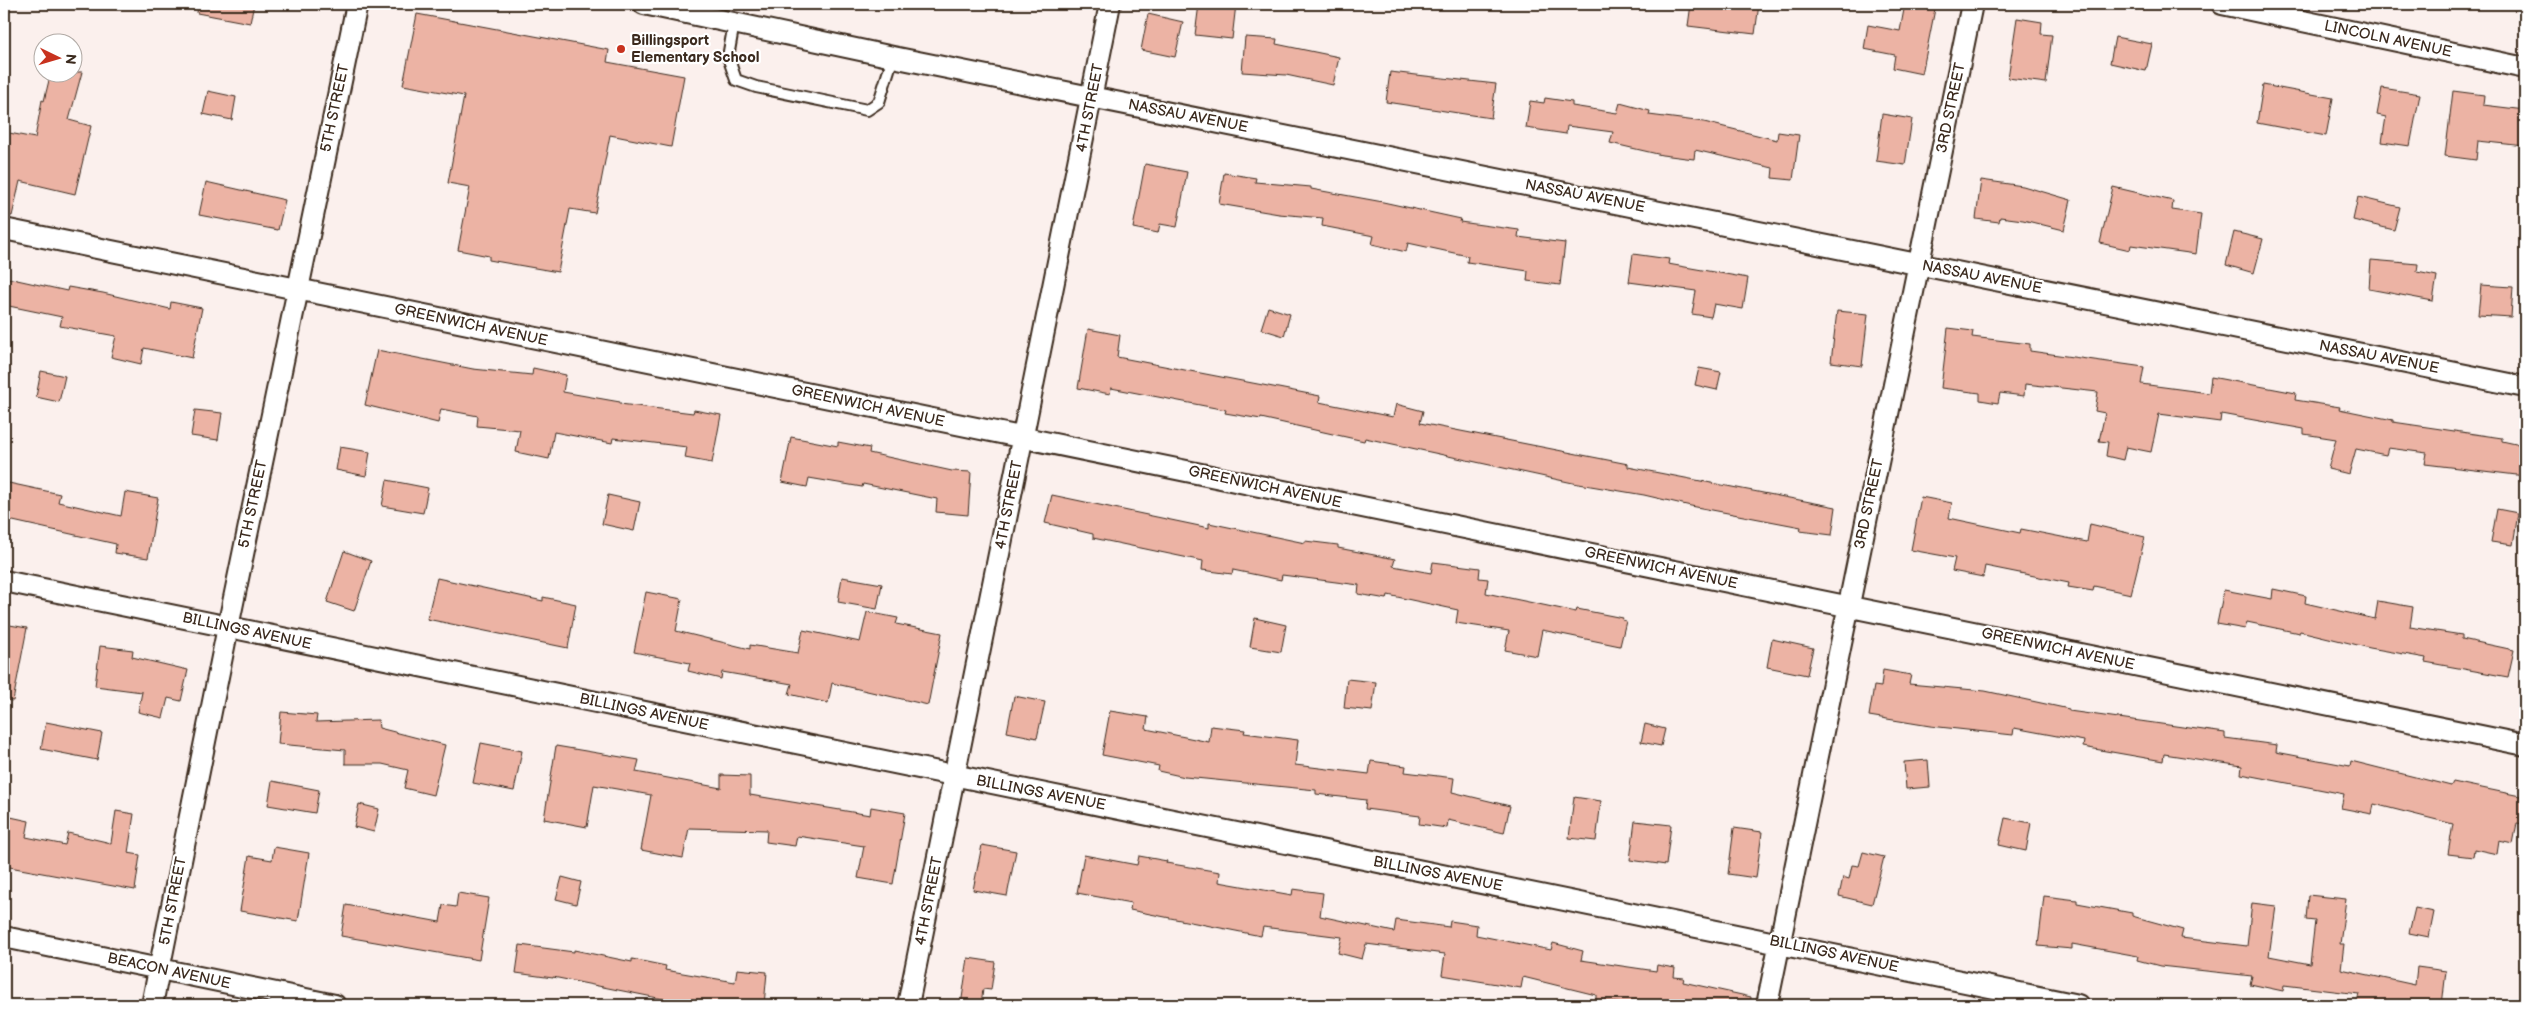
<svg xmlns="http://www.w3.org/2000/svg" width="2529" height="1009" viewBox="0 0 2529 1009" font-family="'Balsamiq Sans',sans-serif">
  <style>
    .building { fill: #ecb3a4; stroke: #3b2a1e }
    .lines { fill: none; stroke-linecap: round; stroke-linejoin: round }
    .lane-casing { stroke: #3b2a1e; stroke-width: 14 }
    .street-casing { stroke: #3b2a1e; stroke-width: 24 }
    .lane { stroke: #fff; stroke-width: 10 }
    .street { stroke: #fff; stroke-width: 20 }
    .poi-dot { fill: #c8321e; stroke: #fff; stroke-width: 2 }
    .labels { text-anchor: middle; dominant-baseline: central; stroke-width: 4.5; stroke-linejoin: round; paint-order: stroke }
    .street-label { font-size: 15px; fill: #3b2a1e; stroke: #fff }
    .poi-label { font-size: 15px; font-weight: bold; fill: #3b2a1e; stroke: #fff; text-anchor: start }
  </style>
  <rect width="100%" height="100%" fill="#fbf0ed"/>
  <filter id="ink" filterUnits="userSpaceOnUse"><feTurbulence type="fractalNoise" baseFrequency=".02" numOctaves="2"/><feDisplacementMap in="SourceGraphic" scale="10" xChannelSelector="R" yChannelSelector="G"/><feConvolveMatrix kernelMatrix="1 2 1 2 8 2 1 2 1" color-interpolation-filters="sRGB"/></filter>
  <g filter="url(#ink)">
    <path class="building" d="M 198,4 L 254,4 L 250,23 L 197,13 Z
      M 1199,4 L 1236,4 L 1232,39 L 1195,35 Z
      M 1691,4 L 1759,4 L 1755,34 L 1688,26 Z
      M 1905,4 L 1936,4 L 1922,74 L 1893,68 L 1895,55 L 1864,49 L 1868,25 L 1900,31 Z
      M 417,14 L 609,50 L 607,62 L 684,76 L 671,147 L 610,135 L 595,213 L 570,209 L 558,272 L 489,260 L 489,256 L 458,250 L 470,187 L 448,183 L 464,96 L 403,85 Z
      M 1148,14 L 1183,22 L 1175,57 L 1141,50 Z
      M 2017,18 L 2042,22 L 2041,34 L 2052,35 L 2046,83 L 2008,78 Z
      M 1245,37 L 1277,39 L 1276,44 L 1339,57 L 1333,85 L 1286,75 L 1242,72 Z
      M 2115,37 L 2152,44 L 2146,71 L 2110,63 Z
      M 51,72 L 82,72 L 69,120 L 91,126 L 75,194 L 20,181 L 12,216 L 4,215 L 4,132 L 35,138 L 42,100 L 44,101 Z
      M 1390,72 L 1496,84 L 1491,118 L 1386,102 Z
      M 2263,85 L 2333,98 L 2326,136 L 2257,123 Z
      M 2382,88 L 2420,94 L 2410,146 L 2382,142 L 2386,117 L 2377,115 Z
      M 208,91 L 236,97 L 232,120 L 203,114 Z
      M 2453,91 L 2484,95 L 2483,105 L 2525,110 L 2525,146 L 2478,141 L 2476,160 L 2445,156 Z
      M 1545,98 L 1572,102 L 1572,106 L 1617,113 L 1620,103 L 1650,111 L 1649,115 L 1704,122 L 1777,140 L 1778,132 L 1799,135 L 1793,180 L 1772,178 L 1773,168 L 1695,150 L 1694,159 L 1662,155 L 1610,143 L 1613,132 L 1567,126 L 1566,134 L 1526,128 L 1530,101 L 1544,103 Z
      M 1882,114 L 1912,119 L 1905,165 L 1876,161 Z
      M 1145,164 L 1187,172 L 1177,227 L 1160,224 L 1158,233 L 1133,228 Z
      M 1224,173 L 1256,178 L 1255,182 L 1311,187 L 1311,189 L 1383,202 L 1461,219 L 1460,222 L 1519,230 L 1518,237 L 1565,243 L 1560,285 L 1527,281 L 1528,271 L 1467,262 L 1468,256 L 1408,243 L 1406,252 L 1372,244 L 1374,236 L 1322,226 L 1323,218 L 1279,214 L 1219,204 Z
      M 1981,180 L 2023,186 L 2071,200 L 2064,230 L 2023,220 L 2000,217 L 1999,222 L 1976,219 Z
      M 206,182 L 285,200 L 278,230 L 199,215 Z
      M 2113,187 L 2173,201 L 2172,210 L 2201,214 L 2196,254 L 2131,245 L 2130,250 L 2100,243 Z
      M 2358,197 L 2400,207 L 2394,230 L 2353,220 Z
      M 2234,232 L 2263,239 L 2254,273 L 2226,265 Z
      M 1633,254 L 1669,259 L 1668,264 L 1748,278 L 1743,309 L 1714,304 L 1711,317 L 1692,314 L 1696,291 L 1629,282 Z
      M 2371,260 L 2418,264 L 2417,272 L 2437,276 L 2433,301 L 2369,289 Z
      M 8,278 L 67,291 L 68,287 L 103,293 L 170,309 L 171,302 L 202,308 L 192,358 L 144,348 L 141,364 L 111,357 L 116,336 L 60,326 L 62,317 L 4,305 Z
      M 2481,285 L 2513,287 L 2511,317 L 2478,315 Z
      M 1268,307 L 1290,314 L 1284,336 L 1261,329 Z
      M 1837,311 L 1868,314 L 1862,366 L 1831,362 Z
      M 1948,328 L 1973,331 L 1972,337 L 2030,344 L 2030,351 L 2144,367 L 2141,384 L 2209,393 L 2211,377 L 2296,393 L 2295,400 L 2340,407 L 2339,409 L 2393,420 L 2393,422 L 2502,438 L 2502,441 L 2525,446 L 2525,476 L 2425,464 L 2427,453 L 2388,448 L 2386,455 L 2356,449 L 2349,474 L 2328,469 L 2336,439 L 2304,434 L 2304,429 L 2221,414 L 2220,422 L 2159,414 L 2151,452 L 2126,447 L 2123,460 L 2106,456 L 2108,442 L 2099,441 L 2105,413 L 2095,411 L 2098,392 L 2025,384 L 2024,396 L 2000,393 L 1998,403 L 1980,400 L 1980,393 L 1941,388 Z
      M 1088,329 L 1120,335 L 1117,357 L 1320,396 L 1319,402 L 1393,417 L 1396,404 L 1423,411 L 1420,423 L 1628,464 L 1628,467 L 1836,507 L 1832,535 L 1800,531 L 1801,527 L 1691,506 L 1644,495 L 1573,483 L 1365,438 L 1364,441 L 1261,418 L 1261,419 L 1225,413 L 1226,410 L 1111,388 L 1110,394 L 1078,388 Z
      M 377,350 L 473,369 L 532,375 L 533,368 L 566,375 L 563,392 L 620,402 L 620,404 L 693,413 L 694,410 L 721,415 L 712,463 L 685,458 L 687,447 L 613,438 L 612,443 L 554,432 L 549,459 L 516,452 L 520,430 L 477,426 L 478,416 L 441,409 L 438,423 L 365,405 Z
      M 1699,368 L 1721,372 L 1717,390 L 1695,385 Z
      M 41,371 L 65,376 L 59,402 L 36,397 Z
      M 195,410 L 222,413 L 218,440 L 191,436 Z
      M 791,437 L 838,446 L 838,442 L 870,448 L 869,453 L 952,471 L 971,472 L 968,515 L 936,512 L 937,499 L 863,484 L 862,487 L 809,478 L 807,487 L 782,482 Z
      M 340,447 L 370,452 L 366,476 L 336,470 Z
      M 387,480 L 428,488 L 423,513 L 382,506 Z
      M 4,482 L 60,494 L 58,502 L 121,516 L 125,492 L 158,498 L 148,558 L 115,553 L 116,544 L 4,519 Z
      M 608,495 L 640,502 L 634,531 L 602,524 Z
      M 1052,495 L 1209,528 L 1209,523 L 1305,543 L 1305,541 L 1338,545 L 1338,548 L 1395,559 L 1393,566 L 1431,573 L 1433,562 L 1480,568 L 1479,578 L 1488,579 L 1486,593 L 1576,612 L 1577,609 L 1623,618 L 1622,620 L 1626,621 L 1620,646 L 1542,630 L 1537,656 L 1505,650 L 1509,631 L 1456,623 L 1458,610 L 1388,595 L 1387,599 L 1358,594 L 1359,585 L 1282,575 L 1281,580 L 1233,570 L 1232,574 L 1202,570 L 1203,561 L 1093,538 L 1093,534 L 1045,523 Z
      M 1921,497 L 1952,503 L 1949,518 L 2020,533 L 2021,529 L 2087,542 L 2090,524 L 2145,537 L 2131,594 L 2094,586 L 2093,591 L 2068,587 L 2069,583 L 1985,566 L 1983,577 L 1952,571 L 1955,558 L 1911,550 Z
      M 2497,509 L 2518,513 L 2513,545 L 2491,542 Z
      M 344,551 L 371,561 L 354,611 L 327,602 Z
      M 842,577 L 882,584 L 877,609 L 838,602 Z
      M 437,578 L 543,601 L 543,597 L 576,604 L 568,648 L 427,619 Z
      M 2273,589 L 2306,596 L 2305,603 L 2375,619 L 2378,601 L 2413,607 L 2410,627 L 2462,635 L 2462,639 L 2514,650 L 2508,677 L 2425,662 L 2426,658 L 2370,648 L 2300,631 L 2299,633 L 2247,622 L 2245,629 L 2217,624 L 2224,590 L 2272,599 Z
      M 646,592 L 682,599 L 676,631 L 750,649 L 750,645 L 798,653 L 803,630 L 860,642 L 867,612 L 898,618 L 896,624 L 942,633 L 928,705 L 832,683 L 828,703 L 789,694 L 792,684 L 722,672 L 721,679 L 688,671 L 690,663 L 634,652 Z
      M 1255,618 L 1286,625 L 1281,652 L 1250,647 Z
      M 4,624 L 27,628 L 13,701 L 4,700 Z
      M 1772,639 L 1813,648 L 1807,675 L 1767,667 Z
      M 100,646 L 133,650 L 132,657 L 188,670 L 181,701 L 168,698 L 163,718 L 138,712 L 142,692 L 95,686 Z
      M 1883,670 L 1911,675 L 1909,684 L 1985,691 L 2069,709 L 2069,711 L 2225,733 L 2225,738 L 2277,745 L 2276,752 L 2350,766 L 2351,761 L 2451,786 L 2453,782 L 2525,797 L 2525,824 L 2517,823 L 2513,844 L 2499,841 L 2497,854 L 2474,849 L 2473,857 L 2448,854 L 2453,824 L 2374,804 L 2372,814 L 2341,808 L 2344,794 L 2241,774 L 2242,766 L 2164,754 L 2163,761 L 2083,747 L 2084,741 L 2014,728 L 2013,735 L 1930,726 L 1869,716 L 1874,686 L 1881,687 Z
      M 1347,679 L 1376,682 L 1372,711 L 1344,708 Z
      M 1014,696 L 1045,702 L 1037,738 L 1007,732 Z
      M 1110,711 L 1148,717 L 1146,729 L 1209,742 L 1211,726 L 1245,730 L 1244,733 L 1298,740 L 1295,765 L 1369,774 L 1371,761 L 1406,766 L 1405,772 L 1454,778 L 1452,792 L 1510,806 L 1504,833 L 1448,820 L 1447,828 L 1419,824 L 1420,816 L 1365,809 L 1366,800 L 1316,794 L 1316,790 L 1185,777 L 1158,771 L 1159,766 L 1102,755 Z
      M 281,712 L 317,715 L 316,722 L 378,720 L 379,728 L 445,745 L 433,795 L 404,788 L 408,770 L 382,764 L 345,764 L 345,750 L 278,744 Z
      M 46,722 L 102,733 L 97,760 L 41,749 Z
      M 1645,724 L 1665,729 L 1661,746 L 1641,742 Z
      M 481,743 L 522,751 L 514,791 L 473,783 Z
      M 556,746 L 639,760 L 636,772 L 721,788 L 721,775 L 750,776 L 750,795 L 870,815 L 871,807 L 905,813 L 893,884 L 858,878 L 864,846 L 797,836 L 795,846 L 766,842 L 767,830 L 689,828 L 683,858 L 641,850 L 651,795 L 594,785 L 587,827 L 544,819 Z
      M 1928,760 L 1930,787 L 1906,789 L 1904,762 Z
      M 272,781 L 319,790 L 315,813 L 268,805 Z
      M 1574,797 L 1601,801 L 1596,841 L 1569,838 Z
      M 359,804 L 379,809 L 374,832 L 354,827 Z
      M 116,811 L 134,814 L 128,853 L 140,855 L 135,890 L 4,866 L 6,816 L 29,821 L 26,837 L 65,845 L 68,833 L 111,843 Z
      M 2005,818 L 2031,823 L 2026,851 L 1999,845 Z
      M 1635,821 L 1671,825 L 1666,865 L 1630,860 Z
      M 1734,828 L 1762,832 L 1756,878 L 1728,874 Z
      M 982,845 L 1016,851 L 1007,896 L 973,890 Z
      M 274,847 L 309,853 L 298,921 L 240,911 L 249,856 L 272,860 Z
      M 1863,852 L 1884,857 L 1872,904 L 1839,896 L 1843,877 L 1849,879 L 1852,865 L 1859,866 Z
      M 1084,855 L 1137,865 L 1139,856 L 1167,861 L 1166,863 L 1220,872 L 1219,882 L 1292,895 L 1293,889 L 1323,893 L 1320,916 L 1394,932 L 1396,920 L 1449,927 L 1450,921 L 1477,925 L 1476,935 L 1551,950 L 1553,943 L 1583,951 L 1581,960 L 1656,971 L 1657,965 L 1675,968 L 1674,977 L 1684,978 L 1683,982 L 1751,997 L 1750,1005 L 1633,1005 L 1596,1000 L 1596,995 L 1523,977 L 1521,988 L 1442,975 L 1445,954 L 1366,944 L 1362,959 L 1338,953 L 1342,937 L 1263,927 L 1261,936 L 1130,910 L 1131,903 L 1077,893 Z
      M 562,877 L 581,882 L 576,904 L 556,899 Z
      M 458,893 L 489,898 L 479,960 L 341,936 L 346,905 L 440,922 L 443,905 L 456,907 Z
      M 2308,895 L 2346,899 L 2340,944 L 2344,944 L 2341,969 L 2415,985 L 2417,967 L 2446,971 L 2442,1005 L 2372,1005 L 2357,1002 L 2359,994 L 2284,985 L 2283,991 L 2250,984 L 2252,976 L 2160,966 L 2137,960 L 2138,956 L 2072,944 L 2072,949 L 2038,946 L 2044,896 L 2077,900 L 2077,903 L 2132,913 L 2132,916 L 2183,930 L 2181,938 L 2247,946 L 2252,903 L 2276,906 L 2269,956 L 2310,964 L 2315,921 L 2306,920 Z
      M 2415,908 L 2434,912 L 2429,937 L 2409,933 Z
      M 520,945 L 574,952 L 574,950 L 632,962 L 632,959 L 666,966 L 665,970 L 735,982 L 737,969 L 767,972 L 764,1005 L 693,1005 L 553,977 L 553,978 L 516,973 Z
      M 968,958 L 995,962 L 991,990 L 983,989 L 981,1005 L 961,1005 Z"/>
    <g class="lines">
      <g class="lane-casing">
        <path id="lane" d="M 734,23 L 728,57 L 736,80 L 756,87 L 867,110 L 879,102 L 893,57"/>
      </g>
      <g class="street-casing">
        <path id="street" d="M 644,4 L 893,57 L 2525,387
          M 2222,4 L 2525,68
          M 4,229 L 2525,745
          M 4,581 L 2078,1005
          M 4,937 L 335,1005
          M 152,1005 L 228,627 L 357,4
          M 908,1005 L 1110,4
          M 1767,1005 L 1972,4"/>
      </g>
      <use href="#lane" class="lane"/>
      <use href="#street" class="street"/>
    </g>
  </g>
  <circle class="poi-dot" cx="621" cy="49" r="5"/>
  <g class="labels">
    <g class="street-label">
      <text transform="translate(2388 39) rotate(12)">LINCOLN AVENUE</text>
      <text transform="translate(335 108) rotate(-78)">5TH STREET</text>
      <text transform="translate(1090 108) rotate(-79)">4TH STREET</text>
      <text transform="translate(1951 108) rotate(-78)">3RD STREET</text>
      <text transform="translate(1188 116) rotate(11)">NASSAU AVENUE</text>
      <text transform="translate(1585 196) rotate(11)">NASSAU AVENUE</text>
      <text transform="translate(1982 277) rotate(11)">NASSAU AVENUE</text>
      <text transform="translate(471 325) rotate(12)">GREENWICH AVENUE</text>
      <text transform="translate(2379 357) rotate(11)">NASSAU AVENUE</text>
      <text transform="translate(868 406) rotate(12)">GREENWICH AVENUE</text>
      <text transform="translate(1265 487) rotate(12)">GREENWICH AVENUE</text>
      <text transform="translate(253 504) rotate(-78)">5TH STREET</text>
      <text transform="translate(1869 504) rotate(-78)">3RD STREET</text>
      <text transform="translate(1009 505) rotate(-79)">4TH STREET</text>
      <text transform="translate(1661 568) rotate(12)">GREENWICH AVENUE</text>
      <text transform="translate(247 631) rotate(12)">BILLINGS AVENUE</text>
      <text transform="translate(2058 649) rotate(12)">GREENWICH AVENUE</text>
      <text transform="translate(644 712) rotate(12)">BILLINGS AVENUE</text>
      <text transform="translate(1041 793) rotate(11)">BILLINGS AVENUE</text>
      <text transform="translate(1438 874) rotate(11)">BILLINGS AVENUE</text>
      <text transform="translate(173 901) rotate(-79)">5TH STREET</text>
      <text transform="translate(929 901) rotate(-79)">4TH STREET</text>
      <text transform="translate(1834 954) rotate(12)">BILLINGS AVENUE</text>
      <text transform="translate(169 971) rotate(12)">BEACON AVENUE</text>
    </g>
    <g class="poi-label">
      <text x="631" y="40">Billingsport<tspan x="631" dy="17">Elementary School</tspan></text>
    </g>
  </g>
  <rect width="2529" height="1009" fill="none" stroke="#fff" stroke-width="20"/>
  <rect x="10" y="10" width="2509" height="989" fill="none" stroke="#3b2a1e" stroke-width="2" filter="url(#ink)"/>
  <g transform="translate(58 58) rotate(95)"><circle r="24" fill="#ffffff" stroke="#b1aaa5"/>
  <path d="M0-4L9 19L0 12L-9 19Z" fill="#c8321e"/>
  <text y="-8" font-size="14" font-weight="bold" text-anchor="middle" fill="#3b2a1e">N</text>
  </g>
</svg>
